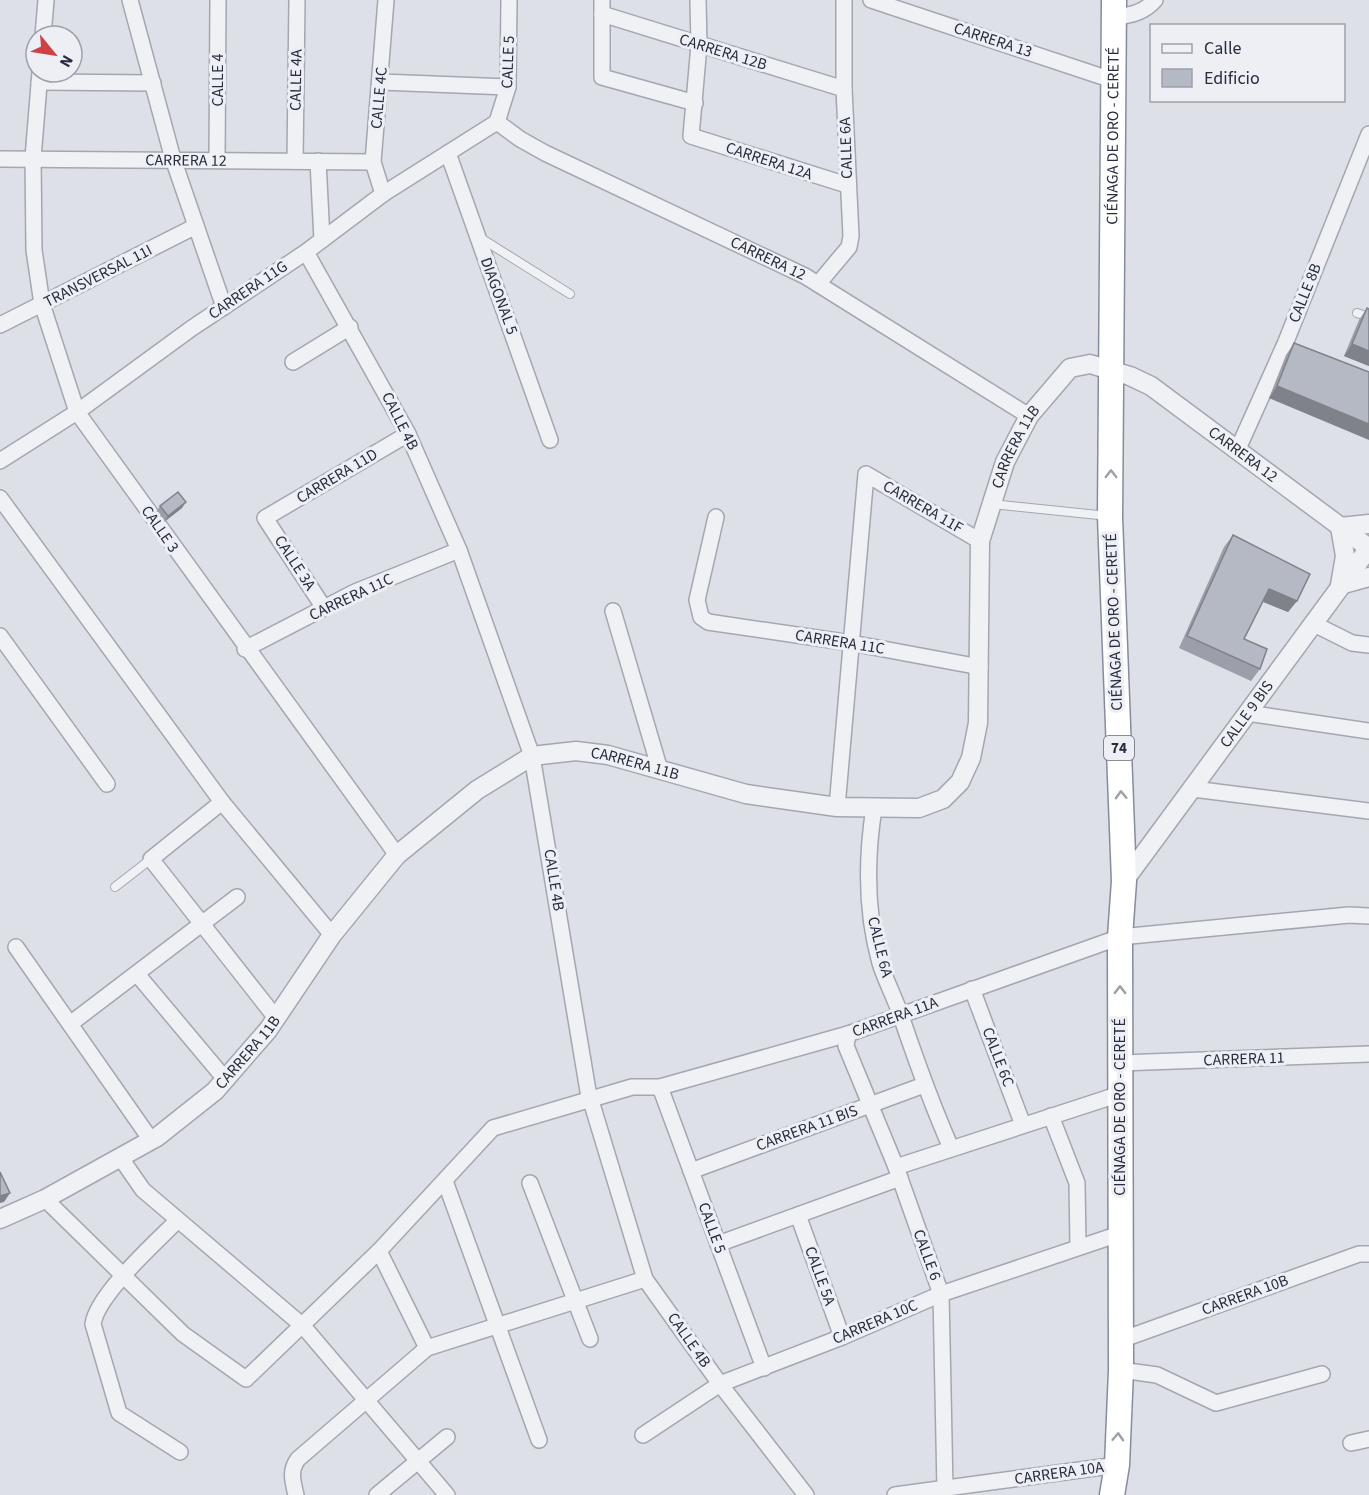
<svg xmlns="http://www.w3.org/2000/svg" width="1369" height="1495" viewBox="0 0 1369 1495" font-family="'Source Sans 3',sans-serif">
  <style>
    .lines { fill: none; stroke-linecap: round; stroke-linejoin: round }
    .service-casing { stroke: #a3a7b1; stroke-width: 10 }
    .minor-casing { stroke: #a3a7b1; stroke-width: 18 }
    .tertiary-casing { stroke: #a3a7b1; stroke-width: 21 }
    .trunk-casing { stroke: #858c9e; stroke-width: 27 }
    .service { stroke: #f0f1f5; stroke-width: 8 }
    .minor { stroke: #f0f1f5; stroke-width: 15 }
    .tertiary { stroke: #f0f1f5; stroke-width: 18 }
    .trunk { stroke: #fff; stroke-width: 24 }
    .wall { fill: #9c9fa9 }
    .shaded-wall { fill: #7f8289 }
    .building { fill: #b5b9c4; stroke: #7f8289; stroke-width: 1.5 }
    .oneway { stroke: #9ea0a8 }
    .labels { text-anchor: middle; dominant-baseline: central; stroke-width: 6; stroke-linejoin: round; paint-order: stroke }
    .shield { fill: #edeff5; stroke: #626775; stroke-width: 1.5 }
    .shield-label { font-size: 15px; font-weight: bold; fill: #272d3e }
    .street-label { font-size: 16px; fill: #272d3e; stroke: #edeff5 }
  </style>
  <rect width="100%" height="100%" fill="#dde0e7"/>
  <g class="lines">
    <g class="service-casing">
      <path id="service" d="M 479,237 L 570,294
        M 1357,313 L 1369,317
        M 992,504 L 1108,516
        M 115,887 L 151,859"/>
    </g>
    <g class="minor-casing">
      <g id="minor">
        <path d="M 130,0 L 173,159 L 224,307"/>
        <path d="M 602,0 L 602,77 L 695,103"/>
        <path d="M 698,0 L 699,45 L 691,136 L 847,185"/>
        <path d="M 871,0 L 1115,81"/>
        <path d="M 602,14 L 844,89"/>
        <path d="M 1114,18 C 1130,15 1144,13 1155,0"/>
        <path d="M 43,36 L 46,0"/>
        <path d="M 40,72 L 33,158 L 34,250 L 42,304 L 77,412 L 397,855"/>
        <path d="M 39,82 L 153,83"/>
        <path d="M 381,82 L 508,87"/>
        <path id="s1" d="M 497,122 L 520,139 L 545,153 L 805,276 L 1029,416"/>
        <path d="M 497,122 L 508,87 L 509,0"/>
        <path d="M 448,153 L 550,440"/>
        <path id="s2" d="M 0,159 L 373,162"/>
        <path d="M 217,160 L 218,0"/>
        <path d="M 295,161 L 297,0"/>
        <path d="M 318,161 L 322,240"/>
        <path d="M 383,194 L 373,162 L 386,0"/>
        <path d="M 306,252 L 408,434 L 459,550 L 532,756 L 588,1091 L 645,1279 L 720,1384 L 806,1495"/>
        <path d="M 818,284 L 849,247 L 851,236 L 844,89 L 844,0"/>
        <path d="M 0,325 L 196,226"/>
        <path d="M 293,362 L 350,327"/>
        <path d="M 1237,451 L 1285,344 L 1369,134"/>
        <path d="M 0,461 L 77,412 L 192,328 L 306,252 L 383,194 L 497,122"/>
        <path d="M 0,498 L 222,802 L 332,935"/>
        <path d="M 716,517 L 697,600 L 701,617 L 708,622 L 851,643 L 980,667"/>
        <path d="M 324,608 L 265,518 L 408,434"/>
        <path d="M 613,611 L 660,770"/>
        <path d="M 1312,623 L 1352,643 L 1369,645"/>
        <path d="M 0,636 L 107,784"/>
        <path d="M 245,649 L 355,592 L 459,550"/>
        <path d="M 1247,713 L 1369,731"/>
        <path d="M 1193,789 L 1369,811"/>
        <path d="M 222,802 L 151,859 L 276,1018"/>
        <path d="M 837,807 L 866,474 L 980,541"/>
        <path d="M 874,808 C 866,859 866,913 880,963 C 886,982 896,1000 902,1019 C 917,1063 932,1105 951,1148"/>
        <path d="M 16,947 L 151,1140"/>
        <path d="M 137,974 L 225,1079"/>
        <path d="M 972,989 L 1023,1125"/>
        <path d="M 70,1024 L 237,897"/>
        <path d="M 848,1034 L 846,1046 L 896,1167 L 941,1294 L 945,1489"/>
        <path d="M 1120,1063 L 1369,1054"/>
        <path d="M 660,1087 L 764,1368"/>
        <path d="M 1051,1116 L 1077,1183 L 1078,1247"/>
        <path d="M 120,1157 L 143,1190 L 303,1326 L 447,1495"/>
        <path d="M 896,1167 L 1120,1094"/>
        <path d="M 691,1171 L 924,1085"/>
        <path d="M 445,1181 L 539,1440"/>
        <path d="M 530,1183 L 590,1339"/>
        <path d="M 45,1199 L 183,1334 L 246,1379 L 379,1251 L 493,1128 L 632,1087 L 660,1087 L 848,1034 L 1120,937 L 1349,915 L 1369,916"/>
        <path d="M 798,1215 L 842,1337"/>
        <path d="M 178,1220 C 156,1242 97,1295 93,1324 L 119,1413 L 180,1452"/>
        <path d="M 718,1244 L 900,1178"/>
        <path d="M 379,1251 L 427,1348"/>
        <path d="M 1121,1340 L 1359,1254 L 1369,1254"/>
        <path d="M 1121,1370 L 1157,1375 L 1216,1403 L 1322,1374"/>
        <path d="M 643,1435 L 720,1384 L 842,1337 L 941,1294 L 1119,1234"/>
        <path d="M 1351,1443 L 1369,1439"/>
        <path d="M 296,1495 C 293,1482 289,1471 298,1459 L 427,1348 L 645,1279"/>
        <path d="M 377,1495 L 447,1437"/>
        <path d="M 895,1495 L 1117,1465"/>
      </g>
    </g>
    <g class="tertiary-casing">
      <g id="tertiary">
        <path d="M 1369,524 L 1340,527 L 1345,556 L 1340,585 L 1369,577"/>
        <path id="s3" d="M 1124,881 L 1369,548"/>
        <path id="s4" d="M 0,1219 L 45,1199 L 157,1137 L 215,1091 L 268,1030 L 332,935 L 397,855 L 477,790 L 532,756 L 576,751 L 608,755 L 746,794 L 837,807 L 919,808 L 943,799 L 960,782 L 971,758 L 978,723 L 980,541 L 1005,462 L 1029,416 L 1070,368 L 1090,364 L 1130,376 L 1151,386 L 1369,548"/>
      </g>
    </g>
    <g class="trunk-casing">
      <g id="trunk">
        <path id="s5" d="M 1112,1495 L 1117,1465 L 1121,1370 L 1120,937 L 1124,881 L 1110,517 L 1114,0"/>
      </g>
    </g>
    <use href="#service" class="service"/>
    <use href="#minor" class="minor"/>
    <use href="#tertiary" class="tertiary"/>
    <use href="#trunk" class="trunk"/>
  </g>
  <path class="wall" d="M 1367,308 L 1369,366 L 1344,356 L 1359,320 Z
    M 1294,343 L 1369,372 L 1269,398 L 1286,355 Z
    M 160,506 L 182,508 L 164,522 L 156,512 Z
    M 1233,535 L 1297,601 L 1288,612 L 1263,602 L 1244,639 L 1260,669 L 1251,681 L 1179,648 L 1224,547 Z"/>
  <path class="shaded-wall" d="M 1352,344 L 1369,351 L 1369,366 L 1344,356 Z
    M 1277,386 L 1369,424 L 1369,440 L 1269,398 Z
    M 186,502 L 182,508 L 164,522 L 168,516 Z
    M 1269,589 L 1297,601 L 1288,612 L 1261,601 Z
    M 10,1193 L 4,1202 L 0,1203 L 0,1196 Z"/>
  <path class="building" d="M 1367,308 L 1369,309 L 1369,351 L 1352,344 Z
    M 1294,343 L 1369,372 L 1369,424 L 1277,386 Z
    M 178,492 L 186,502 L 168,516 L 160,506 Z
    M 1233,535 L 1310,574 L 1297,601 L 1269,589 L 1244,639 L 1267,649 L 1260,669 L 1187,636 Z
    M 0,1172 L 10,1193 L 0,1196 Z"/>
  <defs><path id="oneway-chevron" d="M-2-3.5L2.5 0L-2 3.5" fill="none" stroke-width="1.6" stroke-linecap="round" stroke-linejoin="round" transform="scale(1.5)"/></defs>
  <g class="oneway">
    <use href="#oneway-chevron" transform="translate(1111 474) rotate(-90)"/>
    <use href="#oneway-chevron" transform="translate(1121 795) rotate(-92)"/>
    <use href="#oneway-chevron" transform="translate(1120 990) rotate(-90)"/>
    <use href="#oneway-chevron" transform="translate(1118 1437) rotate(-87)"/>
  </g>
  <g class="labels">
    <rect class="shield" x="1104" y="736" width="30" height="24" rx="4.5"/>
    <g class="shield-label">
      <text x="1119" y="748">74</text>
    </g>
    <g class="street-label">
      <text transform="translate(993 40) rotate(18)">CARRERA 13</text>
      <text transform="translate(723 52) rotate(17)">CARRERA 12B</text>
      <text transform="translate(508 62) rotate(-88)">CALLE 5</text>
      <text transform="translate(218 80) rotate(-90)">CALLE 4</text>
      <text transform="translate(296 80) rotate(-89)">CALLE 4A</text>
      <text transform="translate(379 98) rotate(-85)">CALLE 4C</text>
      <text stroke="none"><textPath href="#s5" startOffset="1360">CIÉNAGA DE ORO - CERETÉ</textPath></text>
      <text transform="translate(846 148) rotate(-92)">CALLE 6A</text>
      <text stroke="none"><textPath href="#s2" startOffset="186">CARRERA 12</textPath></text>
      <text transform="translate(769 161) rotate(18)">CARRERA 12A</text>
      <text stroke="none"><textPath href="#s1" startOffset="304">CARRERA 12</textPath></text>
      <text transform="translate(98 276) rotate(-27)">TRANSVERSAL 11I</text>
      <text transform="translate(248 290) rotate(-34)">CARRERA 11G</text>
      <text transform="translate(1305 293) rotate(-68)">CALLE 8B</text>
      <text transform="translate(499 296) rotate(70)">DIAGONAL 5</text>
      <text transform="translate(400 421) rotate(63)">CALLE 4B</text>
      <text stroke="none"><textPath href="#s4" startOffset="1506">CARRERA 11B</textPath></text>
      <text stroke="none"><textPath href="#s4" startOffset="1803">CARRERA 12</textPath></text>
      <text transform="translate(337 476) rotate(-31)">CARRERA 11D</text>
      <text transform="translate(923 507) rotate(30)">CARRERA 11F</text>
      <text transform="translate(160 529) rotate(55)">CALLE 3</text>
      <text transform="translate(295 563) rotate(57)">CALLE 3A</text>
      <text transform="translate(351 597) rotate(-25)">CARRERA 11C</text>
      <text transform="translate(1114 622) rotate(-92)">CIÉNAGA DE ORO - CERETÉ</text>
      <text transform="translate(840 642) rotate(9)">CARRERA 11C</text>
      <text stroke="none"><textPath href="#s3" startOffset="207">CALLE 9 BIS</textPath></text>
      <text stroke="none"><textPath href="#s4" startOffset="822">CARRERA 11B</textPath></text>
      <text transform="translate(554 880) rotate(81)">CALLE 4B</text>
      <text transform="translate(880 947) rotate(76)">CALLE 6A</text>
      <text transform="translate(895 1017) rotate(-20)">CARRERA 11A</text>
      <text stroke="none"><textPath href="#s4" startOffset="302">CARRERA 11B</textPath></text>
      <text transform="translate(998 1057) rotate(69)">CALLE 6C</text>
      <text transform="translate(1244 1059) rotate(-2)">CARRERA 11</text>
      <text transform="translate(1120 1107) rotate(-90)">CIÉNAGA DE ORO - CERETÉ</text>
      <text transform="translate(807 1128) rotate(-20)">CARRERA 11 BIS</text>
      <text transform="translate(712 1228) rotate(70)">CALLE 5</text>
      <text transform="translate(927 1255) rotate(70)">CALLE 6</text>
      <text transform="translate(820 1276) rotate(70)">CALLE 5A</text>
      <text transform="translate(1245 1295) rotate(-20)">CARRERA 10B</text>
      <text transform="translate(875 1322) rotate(-23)">CARRERA 10C</text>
      <text transform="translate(689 1340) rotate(55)">CALLE 4B</text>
      <text transform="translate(1059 1473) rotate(-8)">CARRERA 10A</text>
    </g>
  </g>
  <rect x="1150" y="24" width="195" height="78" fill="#edeff5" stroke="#9ea1ac" stroke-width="1.5"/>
  <rect x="1162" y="44" width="30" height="9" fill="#f0f1f5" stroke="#9ea1ac" stroke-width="1.5"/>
  <text x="1204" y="54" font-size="18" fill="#272d3e">Calle</text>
  <rect x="1162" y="69" width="30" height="18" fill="#b5b9c4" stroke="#9ea1ac" stroke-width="1.5"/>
  <text x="1204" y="84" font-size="18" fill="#272d3e">Edificio</text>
  <g transform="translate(54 54) rotate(120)"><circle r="28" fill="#edeff5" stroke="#9ea1ac" stroke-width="1.5"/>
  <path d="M0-4.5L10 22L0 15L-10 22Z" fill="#ce4147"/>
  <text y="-9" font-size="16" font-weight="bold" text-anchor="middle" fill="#272d3e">N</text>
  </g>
</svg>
